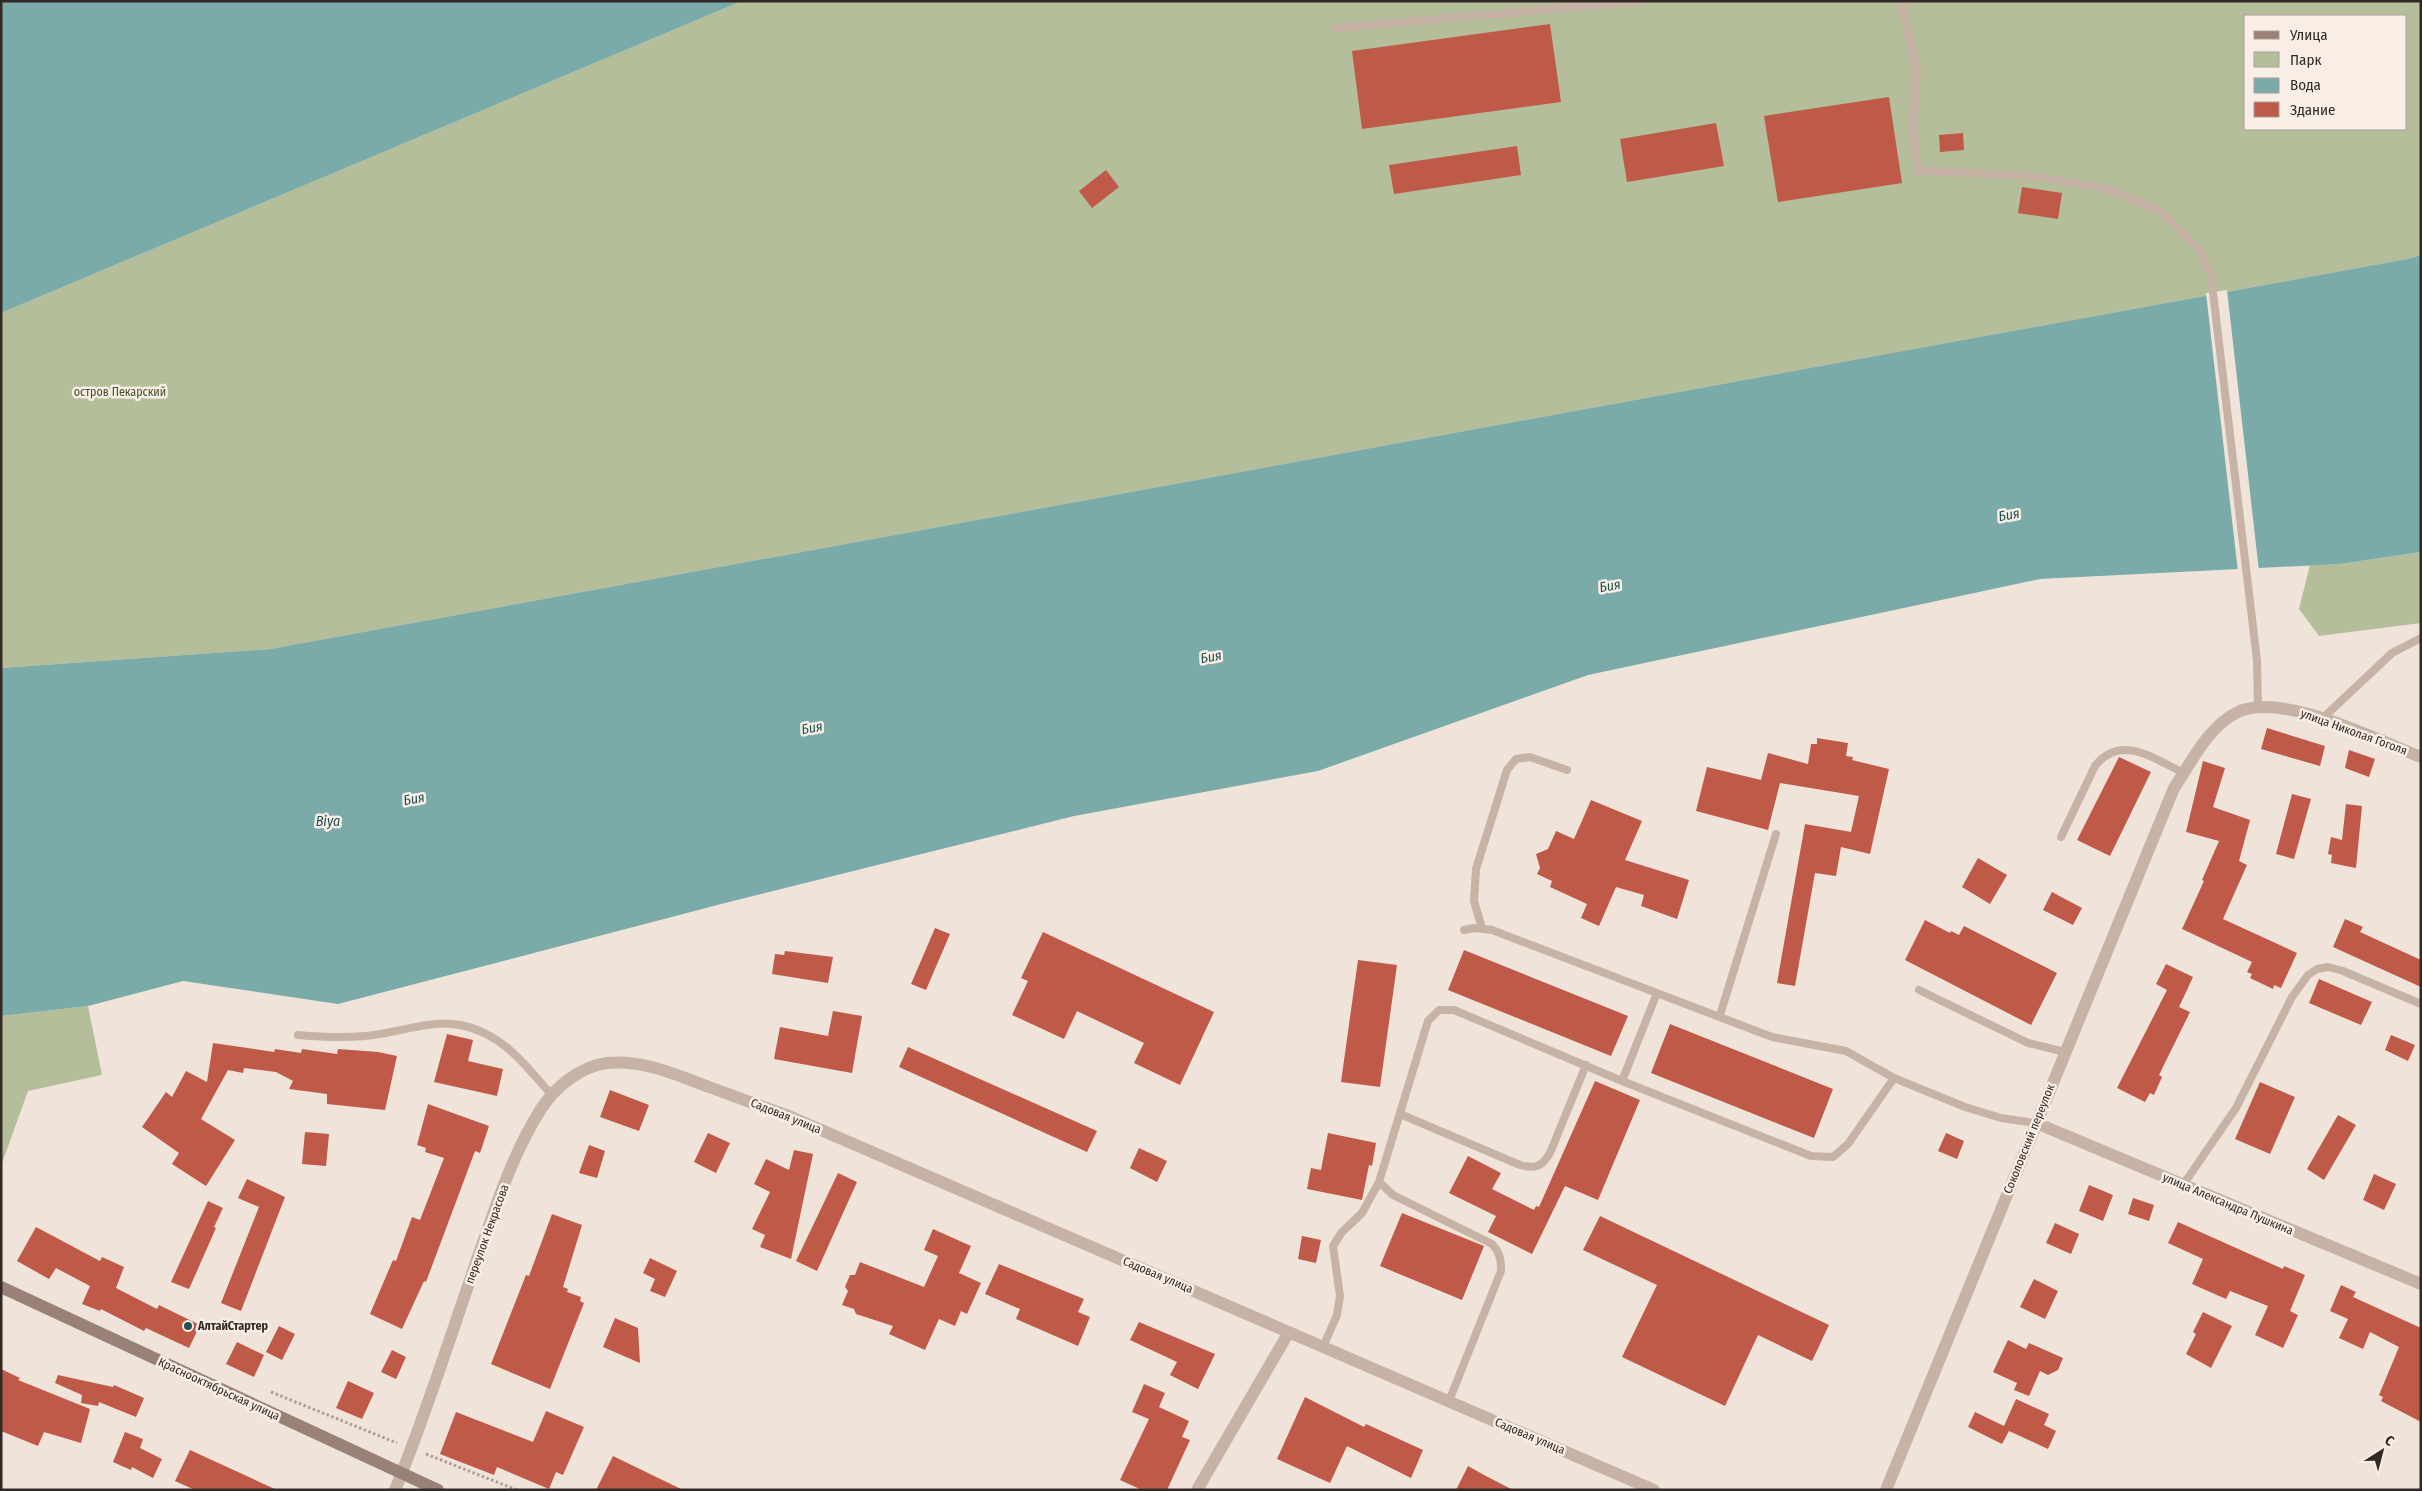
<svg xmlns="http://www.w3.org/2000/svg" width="2422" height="1491" viewBox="0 0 2422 1491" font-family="'Fira Sans Condensed',sans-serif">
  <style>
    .green { fill: #b5be9a; fill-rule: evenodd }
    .water { fill: #7aaba8 }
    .pier { fill: #f0e3d9 }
    .building { fill: #bf5a48 }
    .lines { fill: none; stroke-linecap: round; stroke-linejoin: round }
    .path { stroke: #b29c91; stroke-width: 3; stroke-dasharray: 2.5 2.5; stroke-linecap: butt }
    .service { stroke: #c7b2a6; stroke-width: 8 }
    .minor { stroke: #c7b2a6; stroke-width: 12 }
    .secondary { stroke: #9a8178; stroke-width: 12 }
    .poi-dot { fill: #1f5251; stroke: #f8eee5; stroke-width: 2 }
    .labels { text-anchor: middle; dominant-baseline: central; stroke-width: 5; stroke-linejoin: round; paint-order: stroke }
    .park-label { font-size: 12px; fill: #46502c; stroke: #f8eee5 }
    .street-label { font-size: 12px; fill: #332927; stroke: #f8eee5 }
    .poi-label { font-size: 12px; font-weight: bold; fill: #332927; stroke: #f8eee5; text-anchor: start }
    .water-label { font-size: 14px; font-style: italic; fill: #1f5251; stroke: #f8eee5 }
  </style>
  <rect width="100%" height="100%" fill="#f0e3d9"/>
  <path class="green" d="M 742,1 L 2421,1 L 2421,255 L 2407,259 L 270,649 L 1,668 L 1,313 ZM 2246,16 L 2406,16 L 2406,129 L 2246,129 Z
    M 2421,552 L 2421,623 L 2319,636 L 2299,609 L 2310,565 L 2340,564 Z
    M 88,1006 L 102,1075 L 28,1091 L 1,1166 L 1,1016 Z"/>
  <path class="water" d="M 1,1 L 742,1 L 1,313 Z
    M 2421,255 L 2421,552 L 2340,564 L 2040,579 L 1588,675 L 1318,771 L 1074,816 L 729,902 L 338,1004 L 183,981 L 88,1006 L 1,1016 L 1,668 L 270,649 L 2407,259 Z"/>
  <path class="pier" d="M 2227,290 L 2259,571 L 2238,572 L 2206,293 Z"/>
  <path class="building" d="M 1550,24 L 1561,102 L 1362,129 L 1352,51 Z
    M 1889,97 L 1902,183 L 1778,202 L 1764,116 Z
    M 1716,123 L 1724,166 L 1627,182 L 1620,139 Z
    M 1963,133 L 1964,150 L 1940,152 L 1939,135 Z
    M 1517,146 L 1521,175 L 1394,194 L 1389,165 Z
    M 1106,170 L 1119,187 L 1092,208 L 1079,191 Z
    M 2022,187 L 2062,193 L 2058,219 L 2018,213 Z
    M 2267,728 L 2325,746 L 2320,766 L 2261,749 Z
    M 1817,738 L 1848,743 L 1846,756 L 1853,757 L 1852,760 L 1889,769 L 1870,854 L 1841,847 L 1836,876 L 1815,873 L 1795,986 L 1777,983 L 1805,824 L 1851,832 L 1859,796 L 1780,783 L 1768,830 L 1696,811 L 1707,767 L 1761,780 L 1768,753 L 1808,764 L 1811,744 L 1817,744 Z
    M 2349,750 L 2375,759 L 2369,777 L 2345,768 Z
    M 2119,757 L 2151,772 L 2110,856 L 2077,840 Z
    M 2203,761 L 2225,768 L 2213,807 L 2250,820 L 2239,861 L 2247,865 L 2223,919 L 2297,953 L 2281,988 L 2274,985 L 2273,989 L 2250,978 L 2252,974 L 2247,972 L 2252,962 L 2182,929 L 2204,881 L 2202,880 L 2219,841 L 2186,832 Z
    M 2292,794 L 2311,799 L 2294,859 L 2276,854 Z
    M 1591,800 L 1642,821 L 1625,860 L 1689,880 L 1677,919 L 1641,906 L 1644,895 L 1616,887 L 1599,926 L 1581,918 L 1587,904 L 1550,887 L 1552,881 L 1537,874 L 1540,868 L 1536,854 L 1548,849 L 1556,831 L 1574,839 Z
    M 2346,804 L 2362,806 L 2356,868 L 2331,863 L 2332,855 L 2328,854 L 2331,837 L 2342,840 Z
    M 1978,858 L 2007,875 L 1990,904 L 1962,887 Z
    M 2052,892 L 2082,908 L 2073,925 L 2043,910 Z
    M 2345,919 L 2363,927 L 2360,932 L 2421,960 L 2421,987 L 2333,947 Z
    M 1925,920 L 1950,933 L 1951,931 L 1959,935 L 1964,926 L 2057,973 L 2031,1025 L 1905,960 Z
    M 935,928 L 950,934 L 926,990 L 911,984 Z
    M 1043,932 L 1214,1012 L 1180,1085 L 1134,1063 L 1144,1043 L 1077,1011 L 1064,1039 L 1012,1015 L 1028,981 L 1021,978 Z
    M 1464,950 L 1628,1016 L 1611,1056 L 1448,990 Z
    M 785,951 L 833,957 L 828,983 L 772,974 L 775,954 L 784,955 Z
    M 1358,960 L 1397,965 L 1380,1087 L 1341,1082 Z
    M 2166,964 L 2193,977 L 2179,1007 L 2190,1012 L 2159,1075 L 2162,1077 L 2154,1095 L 2150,1093 L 2145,1102 L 2117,1088 L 2167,990 L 2156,984 Z
    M 2319,979 L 2372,1002 L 2361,1025 L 2309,1003 Z
    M 833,1011 L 862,1016 L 852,1073 L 774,1059 L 780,1027 L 828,1036 Z
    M 1670,1024 L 1833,1089 L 1814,1138 L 1651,1073 Z
    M 447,1034 L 473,1040 L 468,1061 L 503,1069 L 497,1096 L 434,1082 Z
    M 2391,1035 L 2415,1045 L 2408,1061 L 2385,1050 Z
    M 213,1043 L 274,1052 L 275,1049 L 301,1053 L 302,1049 L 337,1054 L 338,1049 L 378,1052 L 397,1056 L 385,1110 L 327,1104 L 327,1094 L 289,1089 L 293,1081 L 276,1072 L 244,1068 L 243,1073 L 228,1070 L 201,1119 L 235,1140 L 206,1186 L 172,1164 L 179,1153 L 142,1127 L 166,1092 L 172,1097 L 186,1071 L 207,1082 Z
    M 908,1047 L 1097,1131 L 1087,1152 L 899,1067 Z
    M 1595,1081 L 1640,1100 L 1598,1200 L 1565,1186 L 1532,1254 L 1488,1232 L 1496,1216 L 1449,1193 L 1468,1156 L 1501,1173 L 1492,1189 L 1534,1210 L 1536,1206 L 1539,1207 Z
    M 2260,1082 L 2295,1097 L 2270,1154 L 2235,1139 Z
    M 610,1090 L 649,1105 L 639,1131 L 600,1117 Z
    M 428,1104 L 489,1126 L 480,1153 L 475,1151 L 426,1282 L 424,1281 L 402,1329 L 370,1314 L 393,1260 L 396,1261 L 412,1217 L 420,1220 L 444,1158 L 425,1152 L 426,1148 L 417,1145 Z
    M 2338,1115 L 2356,1125 L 2324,1180 L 2307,1169 Z
    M 305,1132 L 329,1134 L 326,1166 L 302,1164 Z
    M 708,1133 L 730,1143 L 716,1173 L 694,1162 Z
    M 1328,1133 L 1376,1143 L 1372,1166 L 1369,1165 L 1362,1200 L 1307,1189 L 1311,1168 L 1321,1170 Z
    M 1946,1133 L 1964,1141 L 1957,1159 L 1938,1151 Z
    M 589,1145 L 605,1151 L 597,1178 L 579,1173 Z
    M 1139,1148 L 1167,1161 L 1157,1182 L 1130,1168 Z
    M 794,1150 L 813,1154 L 791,1259 L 760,1247 L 765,1235 L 752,1229 L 770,1192 L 754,1184 L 766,1159 L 789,1170 Z
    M 838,1173 L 857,1182 L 817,1271 L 796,1261 Z
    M 2374,1174 L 2396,1184 L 2384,1210 L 2363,1200 Z
    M 247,1179 L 285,1197 L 241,1311 L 221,1303 L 259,1207 L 238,1198 Z
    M 2089,1185 L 2113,1195 L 2103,1221 L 2079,1211 Z
    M 2133,1198 L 2154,1205 L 2149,1221 L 2128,1214 Z
    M 208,1201 L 223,1208 L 214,1227 L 216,1228 L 189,1289 L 171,1282 Z
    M 1402,1213 L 1484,1246 L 1462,1300 L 1380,1266 Z
    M 552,1214 L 582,1225 L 563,1287 L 568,1289 L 567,1292 L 581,1297 L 580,1301 L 584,1303 L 550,1389 L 491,1364 L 526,1275 L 529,1276 Z
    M 1600,1216 L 1829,1325 L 1812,1361 L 1758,1335 L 1725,1406 L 1622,1357 L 1657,1285 L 1583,1250 Z
    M 2178,1222 L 2283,1269 L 2284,1266 L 2305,1275 L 2290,1311 L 2298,1315 L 2283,1348 L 2255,1335 L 2268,1306 L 2230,1291 L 2226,1299 L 2192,1284 L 2203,1259 L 2168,1243 Z
    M 2055,1223 L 2079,1234 L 2071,1254 L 2046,1243 Z
    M 36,1227 L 100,1261 L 102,1257 L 124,1267 L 116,1288 L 157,1309 L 159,1305 L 200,1325 L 189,1348 L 146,1328 L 144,1331 L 101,1309 L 100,1311 L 82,1304 L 90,1286 L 56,1268 L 49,1279 L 17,1261 Z
    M 933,1229 L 971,1246 L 959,1273 L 981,1283 L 967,1314 L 961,1311 L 955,1326 L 939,1319 L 925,1350 L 889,1334 L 893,1326 L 856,1314 L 854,1309 L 842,1305 L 848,1291 L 845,1287 L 850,1275 L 855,1275 L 860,1262 L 924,1287 L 938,1256 L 924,1250 Z
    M 1302,1236 L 1321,1240 L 1316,1263 L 1298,1259 Z
    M 650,1258 L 677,1271 L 665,1297 L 650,1291 L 655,1279 L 643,1273 Z
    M 999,1264 L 1084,1299 L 1078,1312 L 1090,1317 L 1078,1346 L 1016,1319 L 1020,1309 L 985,1294 Z
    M 2034,1279 L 2058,1291 L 2045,1319 L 2020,1307 Z
    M 2341,1285 L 2356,1292 L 2353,1297 L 2421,1328 L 2421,1422 L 2381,1401 L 2383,1397 L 2379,1395 L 2399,1347 L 2370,1332 L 2363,1349 L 2339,1338 L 2348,1319 L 2330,1311 Z
    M 2203,1312 L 2232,1326 L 2211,1368 L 2186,1354 L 2196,1334 L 2193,1332 Z
    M 615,1318 L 638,1328 L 640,1363 L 603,1347 Z
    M 1139,1322 L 1215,1354 L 1198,1389 L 1170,1375 L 1177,1362 L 1130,1340 Z
    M 279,1326 L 295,1334 L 282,1360 L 266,1352 Z
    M 2008,1340 L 2026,1349 L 2029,1343 L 2063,1358 L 2058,1370 L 2048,1375 L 2040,1371 L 2029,1396 L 2014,1390 L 2017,1383 L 1993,1372 Z
    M 237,1342 L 264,1355 L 254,1377 L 226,1364 Z
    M 392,1350 L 406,1357 L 396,1379 L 381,1372 Z
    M 1,1369 L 20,1378 L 18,1380 L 90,1409 L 81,1443 L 44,1432 L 38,1446 L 1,1431 Z
    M 58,1375 L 113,1387 L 114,1385 L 144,1398 L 136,1417 L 99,1402 L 98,1406 L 81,1403 L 82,1395 L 55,1383 Z
    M 348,1381 L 374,1393 L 362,1419 L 336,1408 Z
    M 1144,1384 L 1165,1393 L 1159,1407 L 1189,1421 L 1182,1437 L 1190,1440 L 1167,1490 L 1142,1490 L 1120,1480 L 1149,1419 L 1132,1412 Z
    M 1305,1397 L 1364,1427 L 1366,1424 L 1423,1450 L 1411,1478 L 1347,1446 L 1330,1483 L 1277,1459 Z
    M 2016,1399 L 2049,1414 L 2044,1425 L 2056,1431 L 2048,1449 L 2009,1431 L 2002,1444 L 1968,1427 L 1975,1412 L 2004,1426 Z
    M 546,1411 L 584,1427 L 563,1475 L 556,1472 L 549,1489 L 497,1467 L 494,1475 L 440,1454 L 456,1412 L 533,1442 Z
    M 125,1432 L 143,1439 L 140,1448 L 162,1459 L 153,1478 L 132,1467 L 131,1470 L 113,1462 Z
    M 190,1450 L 277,1490 L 195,1490 L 175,1481 Z
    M 613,1456 L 683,1490 L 596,1490 Z
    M 1468,1466 L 1484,1475 L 1513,1490 L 1456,1490 Z"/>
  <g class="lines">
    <path class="path" d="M 271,1392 L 397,1443
      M 426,1454 L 517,1490"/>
    <path class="service" d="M 1901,1 L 1917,70 L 1913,126 L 1918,171 L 2022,175 L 2104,188 L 2159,210 L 2200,250 L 2211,276 L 2257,660 L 2258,706
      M 1336,28 L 1641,1
      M 2323,718 L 2392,653 L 2421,638
      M 2061,837 L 2095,766 C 2121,733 2154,759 2184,773
      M 1482,928 L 1474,901 L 1476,869 L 1507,770 L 1516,759 L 1530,757 L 1567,770
      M 1464,930 L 1474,928 L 1492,930 L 1772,1037 L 1846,1051 L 1894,1078 L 1965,1107 L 2001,1118 L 2036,1123
      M 1919,990 L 2028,1043 L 2065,1052
      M 1720,1015 L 1776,834
      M 298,1035 C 321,1037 343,1038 366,1036 C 415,1031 450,1008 498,1041 C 519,1055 535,1077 552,1095
      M 1622,1081 L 1811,1156 L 1833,1157 L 1848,1144 L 1894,1078
      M 1400,1114 L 1520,1165 C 1535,1169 1542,1167 1550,1153 L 1586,1065
      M 2183,1185 L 2236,1108 L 2292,997 L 2308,975 L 2317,969 L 2328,967 L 2343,971 L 2421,1004
      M 1323,1347 L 1337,1315 L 1340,1296 L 1333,1246 L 1342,1232 L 1362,1213 L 1379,1182
      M 1449,1401 L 1501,1271 C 1501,1260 1500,1252 1492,1244 L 1393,1195 L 1379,1182 L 1428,1021 L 1439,1010 L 1454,1010 L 1622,1081 L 1657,993"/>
    <path class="minor" d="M 2036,1123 L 2421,1284
      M 395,1490 C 427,1412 452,1331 480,1251 C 497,1203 513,1153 541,1109 C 555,1087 581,1066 607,1063 C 642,1059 677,1075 709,1087 C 736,1097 763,1107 791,1117 L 1654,1490
      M 1197,1490 L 1289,1332
      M 1886,1490 L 2174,788 C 2191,763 2208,727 2236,713 C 2280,690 2377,740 2421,757"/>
    <path class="secondary" d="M 1,1287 L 438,1490"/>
  </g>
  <circle class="poi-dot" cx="188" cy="1326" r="5"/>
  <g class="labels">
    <g class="park-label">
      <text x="120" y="392">остров Пекарский</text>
    </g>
    <g class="street-label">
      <text transform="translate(2354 732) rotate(20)">улица Николая Гоголя</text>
      <text transform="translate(786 1116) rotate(22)">Садовая улица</text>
      <text transform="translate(2029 1139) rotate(-68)">Соколовский переулок</text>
      <text transform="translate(2228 1204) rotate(23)">улица Александра Пушкина</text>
      <text transform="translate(487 1234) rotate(-70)">переулок Некрасова</text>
      <text transform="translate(1158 1275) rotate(23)">Садовая улица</text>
      <text transform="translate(219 1389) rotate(25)">Краснооктябрьская улица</text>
      <text transform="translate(1530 1436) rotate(23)">Садовая улица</text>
    </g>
    <g class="poi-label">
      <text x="198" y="1326">АлтайСтартер</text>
    </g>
    <g class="water-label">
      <text transform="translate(2009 515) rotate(-10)">Бия</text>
      <text transform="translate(1610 586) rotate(-10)">Бия</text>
      <text transform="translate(1211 657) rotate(-10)">Бия</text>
      <text transform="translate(812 728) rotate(-10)">Бия</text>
      <text transform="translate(414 799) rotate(-10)">Бия</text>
      <text x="328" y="821">Biya</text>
    </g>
  </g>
  <rect width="2422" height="1491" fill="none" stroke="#332927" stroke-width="5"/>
  <rect x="2244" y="15" width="162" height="115" fill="#f8eee5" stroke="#a99f99"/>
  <rect x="2254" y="31" width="25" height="8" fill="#9a8178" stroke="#a99f99"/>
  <text x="2290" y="40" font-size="15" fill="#332927">Улица</text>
  <rect x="2254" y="52" width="25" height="15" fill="#b5be9a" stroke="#a99f99"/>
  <text x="2290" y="65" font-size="15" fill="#332927">Парк</text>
  <rect x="2254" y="78" width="25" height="15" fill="#7aaba8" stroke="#a99f99"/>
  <text x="2290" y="90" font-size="15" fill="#332927">Вода</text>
  <rect x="2254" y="102" width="25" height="15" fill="#bf5a48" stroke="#a99f99"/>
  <text x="2290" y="115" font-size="15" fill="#332927">Здание</text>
  <g transform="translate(2382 1451) rotate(36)" stroke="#f8eee5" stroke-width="4" paint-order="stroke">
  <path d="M0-4L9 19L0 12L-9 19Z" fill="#332927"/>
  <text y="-8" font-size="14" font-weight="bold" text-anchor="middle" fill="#332927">С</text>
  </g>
</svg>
